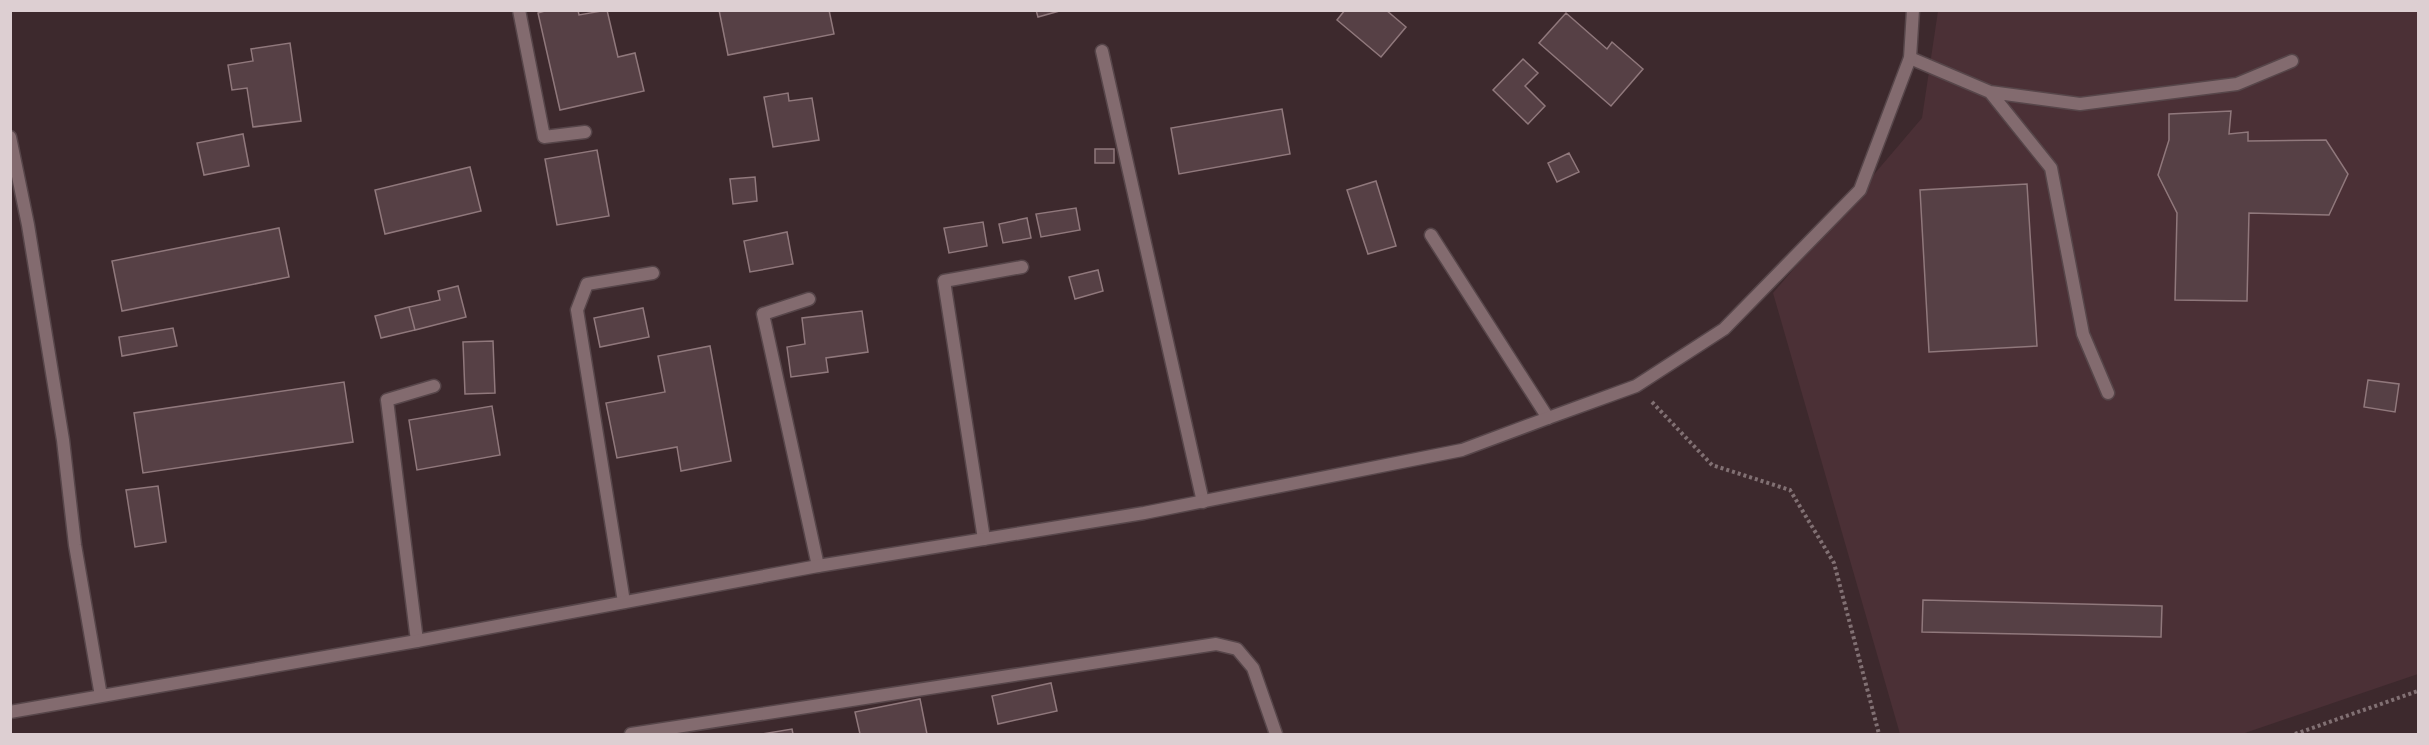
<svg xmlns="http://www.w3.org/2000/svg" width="2429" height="745" viewBox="0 0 2429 745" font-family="Bitter,serif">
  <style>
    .built { fill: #4b3036 }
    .building { fill: #564045; stroke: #90787c; stroke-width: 1.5 }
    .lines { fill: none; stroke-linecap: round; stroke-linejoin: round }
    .lane-casing { stroke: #57464a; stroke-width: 15 }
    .street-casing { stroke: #57464a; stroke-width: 15 }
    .path { stroke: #817073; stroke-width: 4; stroke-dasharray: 3 3; stroke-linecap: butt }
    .lane { stroke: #836b6f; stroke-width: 12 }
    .street { stroke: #836b6f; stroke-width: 12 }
  </style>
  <rect width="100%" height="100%" fill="#3d292d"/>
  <path class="built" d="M 1938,11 L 2418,11 L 2418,674 L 2242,734 L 1900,734 L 1773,293 L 1922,118 Z"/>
  <path class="building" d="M 548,10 L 578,10 L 579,15 L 607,10 L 618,57 L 635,53 L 644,91 L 560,110 L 538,13 Z
    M 719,10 L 829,10 L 834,34 L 728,55 Z
    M 1036,10 L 1063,10 L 1038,17 Z
    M 1345,10 L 1386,10 L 1406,27 L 1381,57 L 1337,20 Z
    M 1566,13 L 1607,49 L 1612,42 L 1643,69 L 1611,106 L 1539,43 Z
    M 290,43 L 301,121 L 253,127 L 247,88 L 232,90 L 228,65 L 253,61 L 251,49 Z
    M 1523,59 L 1538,73 L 1525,86 L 1545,106 L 1528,124 L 1493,90 Z
    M 788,93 L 789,101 L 812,98 L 819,140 L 773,147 L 764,97 Z
    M 1282,109 L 1290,154 L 1179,174 L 1171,128 Z
    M 2231,111 L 2229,134 L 2248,132 L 2248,141 L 2326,140 L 2348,174 L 2329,215 L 2249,213 L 2247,301 L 2175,300 L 2177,213 L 2158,175 L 2169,140 L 2169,114 Z
    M 243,134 L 249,166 L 204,175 L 197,143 Z
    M 1095,149 L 1114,149 L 1114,163 L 1095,163 Z
    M 597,150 L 609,216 L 557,225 L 545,159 Z
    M 1569,153 L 1579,172 L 1557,182 L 1548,163 Z
    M 470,167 L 481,211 L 385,234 L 375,190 Z
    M 755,177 L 757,201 L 733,204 L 730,179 Z
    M 1376,181 L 1396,246 L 1368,254 L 1347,190 Z
    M 2027,184 L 2037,346 L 1929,352 L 1920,190 Z
    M 1076,208 L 1080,230 L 1041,237 L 1036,214 Z
    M 1027,218 L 1031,238 L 1003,243 L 999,224 Z
    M 983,222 L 987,246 L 949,253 L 944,228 Z
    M 279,228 L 289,277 L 122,311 L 112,261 Z
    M 787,232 L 793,264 L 750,272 L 744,241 Z
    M 1098,270 L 1103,291 L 1075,299 L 1069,277 Z
    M 458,286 L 466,317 L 415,330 L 409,307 L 440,300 L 438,291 Z
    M 409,307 L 415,330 L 381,338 L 375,316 Z
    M 643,308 L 649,337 L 600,347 L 594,318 Z
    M 862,311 L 868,352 L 826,358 L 828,372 L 791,377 L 787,347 L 805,344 L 802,318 Z
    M 173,328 L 177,346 L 122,356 L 119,337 Z
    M 493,341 L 495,393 L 465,394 L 463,342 Z
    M 710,346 L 731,461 L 681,471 L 677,447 L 617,458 L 606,403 L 665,392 L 658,356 Z
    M 2368,380 L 2399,384 L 2395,412 L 2364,407 Z
    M 344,382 L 353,442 L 143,473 L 134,413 Z
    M 492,406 L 500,455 L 417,470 L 409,420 Z
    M 158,486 L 166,542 L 135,547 L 126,490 Z
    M 1923,600 L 2162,606 L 2161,637 L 1922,632 Z
    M 1051,683 L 1057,711 L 998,724 L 992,696 Z
    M 920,699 L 927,734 L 860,734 L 855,712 Z
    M 792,729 L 793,734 L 762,734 Z"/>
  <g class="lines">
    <g class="lane-casing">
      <path id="lane" d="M 519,10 L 544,137 L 585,132
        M 1102,51 L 1203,502
        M 1910,58 L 1990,92 L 2051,168 L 2083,334 L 2108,393
        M 1990,92 L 2080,104 L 2237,84 L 2292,61
        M 1431,235 L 1548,418
        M 809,299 L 763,314 L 818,566
        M 984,539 L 944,281 L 1022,267
        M 624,602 L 577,310 L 587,284 L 653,273
        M 417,641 L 387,400 L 434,386"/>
    </g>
    <g class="street-casing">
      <path id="street" d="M 10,137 L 28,225 L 63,440 L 75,545 L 101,696
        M 10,712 L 417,641 L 818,566 L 1144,513 L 1462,450 L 1548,418 L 1636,386 L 1724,329 L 1860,190 L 1910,58 L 1913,10
        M 631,734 L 1216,644 L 1237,649 L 1253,668 L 1276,734"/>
    </g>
    <path class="path" d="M 1652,402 L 1712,465 L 1790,490 L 1834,563 L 1879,734
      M 2295,734 L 2418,691"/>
    <use href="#lane" class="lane"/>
    <use href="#street" class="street"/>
  </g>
  <rect width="2429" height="745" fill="none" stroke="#ddcfd2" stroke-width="24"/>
</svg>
